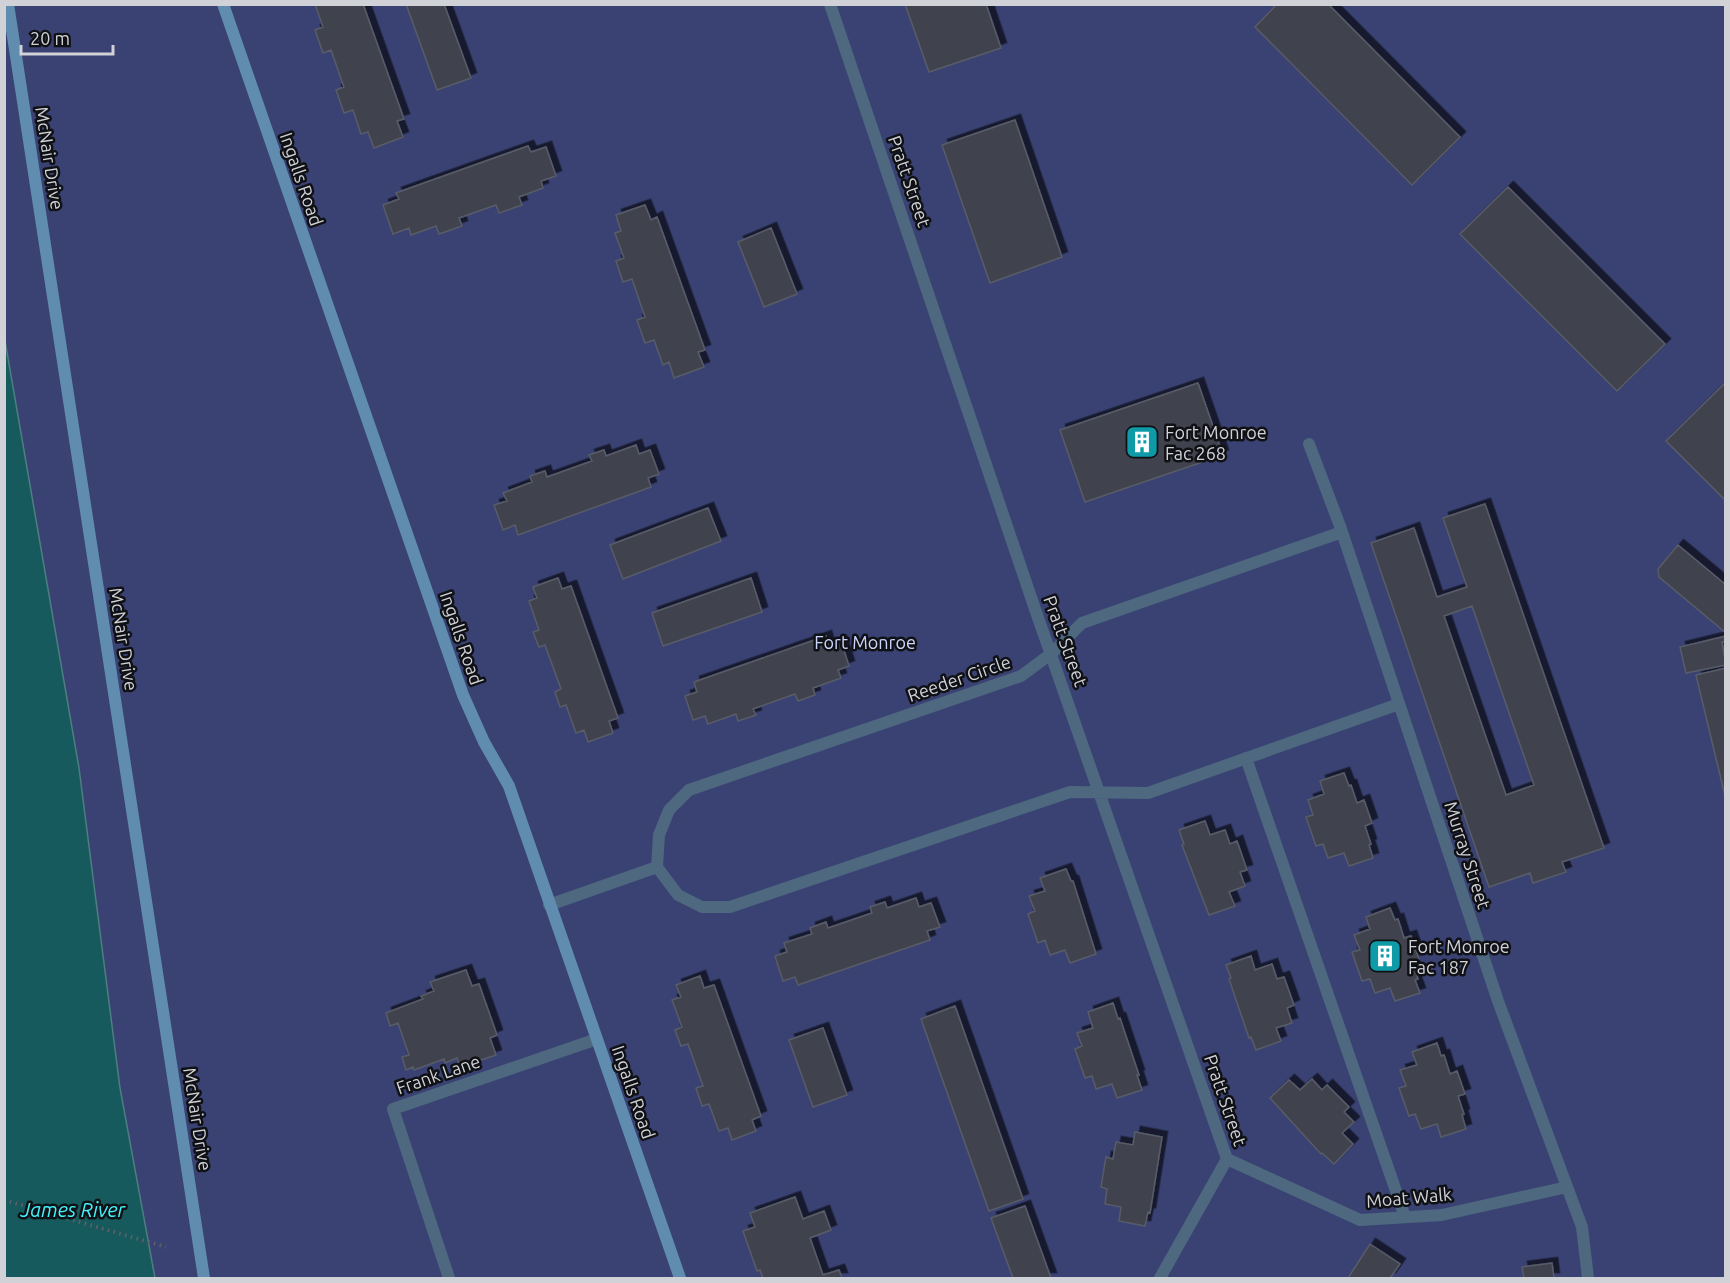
<svg xmlns="http://www.w3.org/2000/svg" width="1730" height="1283" viewBox="0 0 1730 1283" font-family="Ubuntu,sans-serif">
  <style>
    .green { fill: #394273 }
    .water { fill: #175a5d; stroke: #4e7e82; stroke-width: 1.5 }
    .building { fill: #40434d; stroke: #595c67; stroke-width: 1.5; fill-rule: evenodd; filter: url(#shadow) }
    .lines { fill: none; stroke-linecap: round; stroke-linejoin: round }
    .path { stroke: #5f6169; stroke-width: 4; stroke-dasharray: 1.5 4.5; stroke-linecap: butt }
    .lane { stroke: #4d687f; stroke-width: 12 }
    .street { stroke: #4d687f; stroke-width: 12 }
    .secondary { stroke: #5f8caf; stroke-width: 12 }
    .labels { text-anchor: middle; dominant-baseline: central; stroke-width: 5; stroke-linejoin: round; paint-order: stroke }
    .street-label { font-size: 18px; fill: #d0d2d8; stroke: #101115 }
    .poi-label { font-size: 18px; fill: #d0d2d8; stroke: #101115; text-anchor: start }
    .park-label { font-size: 18px; fill: #ccd5fc; stroke: #101115 }
    .water-label { font-size: 20px; font-style: italic; fill: #43f4fc; stroke: #101115 }
  </style>
  <defs>
    <filter id="shadow"><feDropShadow dx="5.5" dy="-5.5" stdDeviation="0" flood-color="#0009"/></filter>
  </defs>
  <rect width="100%" height="100%" fill="#262832"/>
  <path class="green" d="M 5,5 L 1725,5 L 1725,1278 L 5,1278 Z"/>
  <path class="water" d="M 4,335 L 79,768 L 120,1088 L 155,1278 L 5,1278 Z"/>
  <path class="building" d="M 315,4 L 363,4 L 404,119 L 397,121 L 403,137 L 374,148 L 368,132 L 361,134 L 353,110 L 344,113 L 336,90 L 344,87 L 331,50 L 323,53 L 315,30 L 323,27 Z
    M 406,4 L 444,4 L 471,78 L 437,90 Z
    M 905,4 L 986,4 L 1001,48 L 929,72 Z
    M 1277,4 L 1328,4 L 1460,137 L 1412,185 L 1255,27 Z
    M 1015,120 L 1062,257 L 990,283 L 942,145 Z
    M 528,146 L 531,152 L 546,147 L 556,176 L 541,181 L 543,188 L 519,197 L 522,205 L 499,213 L 496,205 L 459,218 L 462,226 L 439,234 L 436,226 L 411,235 L 409,228 L 393,234 L 383,205 L 399,199 L 396,193 Z
    M 1508,187 L 1665,344 L 1617,391 L 1460,234 Z
    M 645,205 L 651,220 L 657,217 L 705,350 L 698,352 L 704,367 L 674,378 L 669,362 L 663,365 L 654,340 L 645,343 L 637,320 L 645,317 L 632,279 L 623,282 L 616,261 L 624,258 L 615,233 L 621,231 L 616,215 Z
    M 771,228 L 797,294 L 764,307 L 738,242 Z
    M 1726,382 L 1726,501 L 1666,441 Z
    M 1198,383 L 1223,455 L 1085,502 L 1060,430 Z
    M 636,445 L 639,454 L 650,450 L 659,474 L 648,478 L 651,487 L 518,535 L 515,525 L 503,530 L 494,505 L 507,501 L 503,493 L 532,482 L 530,476 L 545,471 L 547,477 L 592,461 L 589,455 L 604,450 L 606,456 Z
    M 1485,504 L 1604,848 L 1562,862 L 1566,872 L 1533,883 L 1530,873 L 1489,887 L 1371,543 L 1414,528 L 1437,597 L 1467,587 L 1443,518 ZM 1472,606 L 1534,785 L 1506,795 L 1444,616 Z
    M 708,508 L 721,541 L 623,579 L 610,545 Z
    M 1678,545 L 1726,585 L 1726,633 L 1659,577 L 1658,569 Z
    M 558,578 L 562,589 L 571,586 L 618,718 L 609,721 L 613,733 L 588,742 L 584,730 L 576,733 L 566,705 L 560,707 L 555,692 L 561,689 L 545,645 L 539,647 L 533,632 L 539,630 L 529,601 L 537,598 L 533,587 Z
    M 751,578 L 762,612 L 663,646 L 652,613 Z
    M 826,636 L 829,646 L 841,641 L 849,666 L 838,670 L 841,678 L 813,688 L 815,695 L 798,701 L 795,694 L 753,709 L 756,715 L 738,721 L 736,714 L 708,724 L 705,716 L 693,720 L 685,696 L 697,692 L 694,682 Z
    M 1726,636 L 1726,642 L 1722,642 L 1726,665 L 1686,673 L 1680,647 Z
    M 1726,668 L 1726,800 L 1696,675 Z
    M 1344,773 L 1349,786 L 1351,785 L 1357,803 L 1364,800 L 1372,823 L 1365,826 L 1371,844 L 1369,845 L 1373,858 L 1349,866 L 1344,853 L 1328,858 L 1323,844 L 1316,846 L 1306,817 L 1313,815 L 1308,800 L 1324,794 L 1320,781 Z
    M 1205,821 L 1210,835 L 1225,830 L 1230,844 L 1237,841 L 1247,870 L 1240,872 L 1245,886 L 1229,892 L 1235,906 L 1209,915 L 1182,845 L 1184,844 L 1179,830 Z
    M 1066,869 L 1071,881 L 1073,881 L 1096,954 L 1070,963 L 1065,950 L 1050,955 L 1045,940 L 1038,943 L 1028,914 L 1035,911 L 1029,896 L 1045,891 L 1040,878 Z
    M 916,898 L 919,907 L 931,903 L 940,927 L 927,931 L 930,940 L 798,985 L 795,977 L 783,981 L 775,956 L 787,952 L 784,943 L 812,934 L 810,928 L 826,922 L 828,928 L 872,913 L 870,907 L 885,902 L 887,908 Z
    M 1390,908 L 1395,920 L 1398,919 L 1404,938 L 1411,936 L 1419,959 L 1412,961 L 1418,979 L 1415,980 L 1420,993 L 1395,1001 L 1390,988 L 1375,993 L 1370,979 L 1362,981 L 1352,952 L 1360,950 L 1354,935 L 1370,929 L 1366,917 Z
    M 1251,956 L 1255,970 L 1272,964 L 1277,979 L 1284,977 L 1294,1005 L 1287,1008 L 1292,1023 L 1276,1028 L 1281,1041 L 1256,1050 L 1251,1037 L 1249,1038 L 1229,979 L 1231,978 L 1226,965 Z
    M 466,970 L 472,986 L 479,984 L 497,1035 L 490,1038 L 496,1055 L 460,1067 L 457,1058 L 445,1063 L 444,1059 L 414,1070 L 413,1067 L 406,1070 L 402,1057 L 409,1055 L 398,1023 L 390,1026 L 386,1013 L 423,999 L 421,996 L 434,991 L 430,982 Z
    M 700,976 L 704,988 L 714,985 L 761,1116 L 752,1120 L 756,1131 L 732,1140 L 728,1128 L 719,1131 L 709,1104 L 702,1106 L 696,1088 L 703,1086 L 688,1044 L 681,1046 L 675,1030 L 682,1027 L 672,1000 L 681,997 L 676,985 Z
    M 1113,1003 L 1118,1019 L 1120,1018 L 1139,1075 L 1137,1075 L 1142,1090 L 1117,1098 L 1112,1084 L 1096,1089 L 1092,1076 L 1085,1078 L 1075,1049 L 1082,1046 L 1077,1033 L 1093,1028 L 1088,1012 Z
    M 955,1006 L 1023,1199 L 989,1211 L 921,1019 Z
    M 823,1028 L 847,1095 L 813,1107 L 789,1040 Z
    M 1437,1043 L 1441,1056 L 1444,1055 L 1450,1074 L 1457,1071 L 1465,1094 L 1458,1096 L 1464,1114 L 1462,1115 L 1466,1129 L 1441,1137 L 1437,1124 L 1421,1129 L 1415,1114 L 1409,1116 L 1399,1088 L 1406,1086 L 1400,1070 L 1417,1065 L 1412,1052 Z
    M 1312,1079 L 1322,1090 L 1327,1085 L 1349,1107 L 1344,1112 L 1354,1122 L 1342,1133 L 1353,1144 L 1334,1164 L 1322,1153 L 1321,1154 L 1270,1098 L 1289,1080 L 1300,1090 Z
    M 1135,1132 L 1162,1137 L 1150,1213 L 1148,1212 L 1145,1226 L 1119,1221 L 1121,1207 L 1105,1204 L 1107,1189 L 1101,1187 L 1106,1157 L 1113,1159 L 1116,1142 L 1133,1145 Z
    M 795,1197 L 803,1219 L 824,1211 L 831,1230 L 810,1238 L 823,1275 L 839,1270 L 842,1278 L 763,1278 L 760,1270 L 757,1271 L 743,1231 L 755,1227 L 750,1213 Z
    M 1025,1206 L 1051,1278 L 1013,1278 L 991,1218 Z
    M 1370,1244 L 1400,1264 L 1390,1278 L 1348,1278 Z
    M 1552,1263 L 1554,1278 L 1524,1278 L 1522,1267 Z"/>
  <g class="lines">
    <path class="path" d="M 4,1200 L 166,1247"/>
    <path class="lane" d="M 1246,758 L 1405,1217"/>
    <path class="street" d="M 830,4 L 1035,609 L 1227,1159 L 1160,1278
      M 1309,444 L 1340,526 L 1498,1001 L 1582,1227 L 1588,1278
      M 1342,532 L 1082,623 L 1052,653 L 1021,676 L 689,790 L 669,810 L 659,835 L 657,867 L 678,895 L 702,907 L 730,907 L 1070,792 L 1148,793 L 1399,704
      M 549,905 L 657,867
      M 1227,1159 L 1360,1220 L 1442,1215 L 1567,1187
      M 449,1278 L 393,1109 L 597,1039"/>
    <path class="secondary" d="M 8,4 L 204,1278
      M 223,4 L 463,695 L 484,742 L 509,786 L 680,1278"/>
  </g>
  <defs>
    <g id="building-square" transform="scale(1.725)"><rect x="-9" y="-9" width="18" height="18" rx="4" fill="#0f9aa8" stroke="#101115"/><path d="M-4-6H4V6H1V3H-1V6H-4ZM-2.5-4.3h1.7v1.8h-1.7ZM.8-4.3h1.7v1.8H.8ZM-2.5-1h1.7V.8h-1.7ZM.8-1h1.7V.8H.8Z" fill="#fff"/></g>
  </defs>
  <g fill-rule="evenodd">
    <use href="#building-square" x="1142" y="442"/>
    <use href="#building-square" x="1385" y="956"/>
  </g>
  <g class="labels">
    <g class="street-label">
      <text transform="translate(50 158) rotate(81)">McNair Drive</text>
      <text transform="translate(302 179) rotate(71)">Ingalls Road</text>
      <text transform="translate(910 181) rotate(71)">Pratt Street</text>
      <text transform="translate(462 638) rotate(71)">Ingalls Road</text>
      <text transform="translate(124 639) rotate(81)">McNair Drive</text>
      <text transform="translate(1066 641) rotate(70)">Pratt Street</text>
      <text transform="translate(959 678) rotate(-19)">Reeder Circle</text>
      <text transform="translate(1468 855) rotate(72)">Murray Street</text>
      <text transform="translate(438 1074) rotate(-19)">Frank Lane</text>
      <text transform="translate(634 1092) rotate(71)">Ingalls Road</text>
      <text transform="translate(1226 1100) rotate(71)">Pratt Street</text>
      <text transform="translate(198 1119) rotate(81)">McNair Drive</text>
      <text transform="translate(1409 1197) rotate(-5)">Moat Walk</text>
    </g>
    <g class="poi-label">
      <text x="1165" y="432">Fort Monroe<tspan x="1165" dy="21">Fac 268</tspan></text>
      <text x="1408" y="946">Fort Monroe<tspan x="1408" dy="21">Fac 187</tspan></text>
    </g>
    <g class="park-label">
      <text x="865" y="642">Fort Monroe</text>
    </g>
    <g class="water-label">
      <text x="73" y="1209">James River</text>
    </g>
  </g>
  <rect width="1730" height="1283" fill="none" stroke="#d0d2d8" stroke-width="12"/>
  <path d="M21 45v9h92v-9" fill="none" stroke="#d0d2d8" stroke-width="3"/>
  <text x="30" y="45" font-size="18" fill="#d0d2d8" stroke="#101115" stroke-width="4.5" paint-order="stroke">20 m</text>
</svg>
